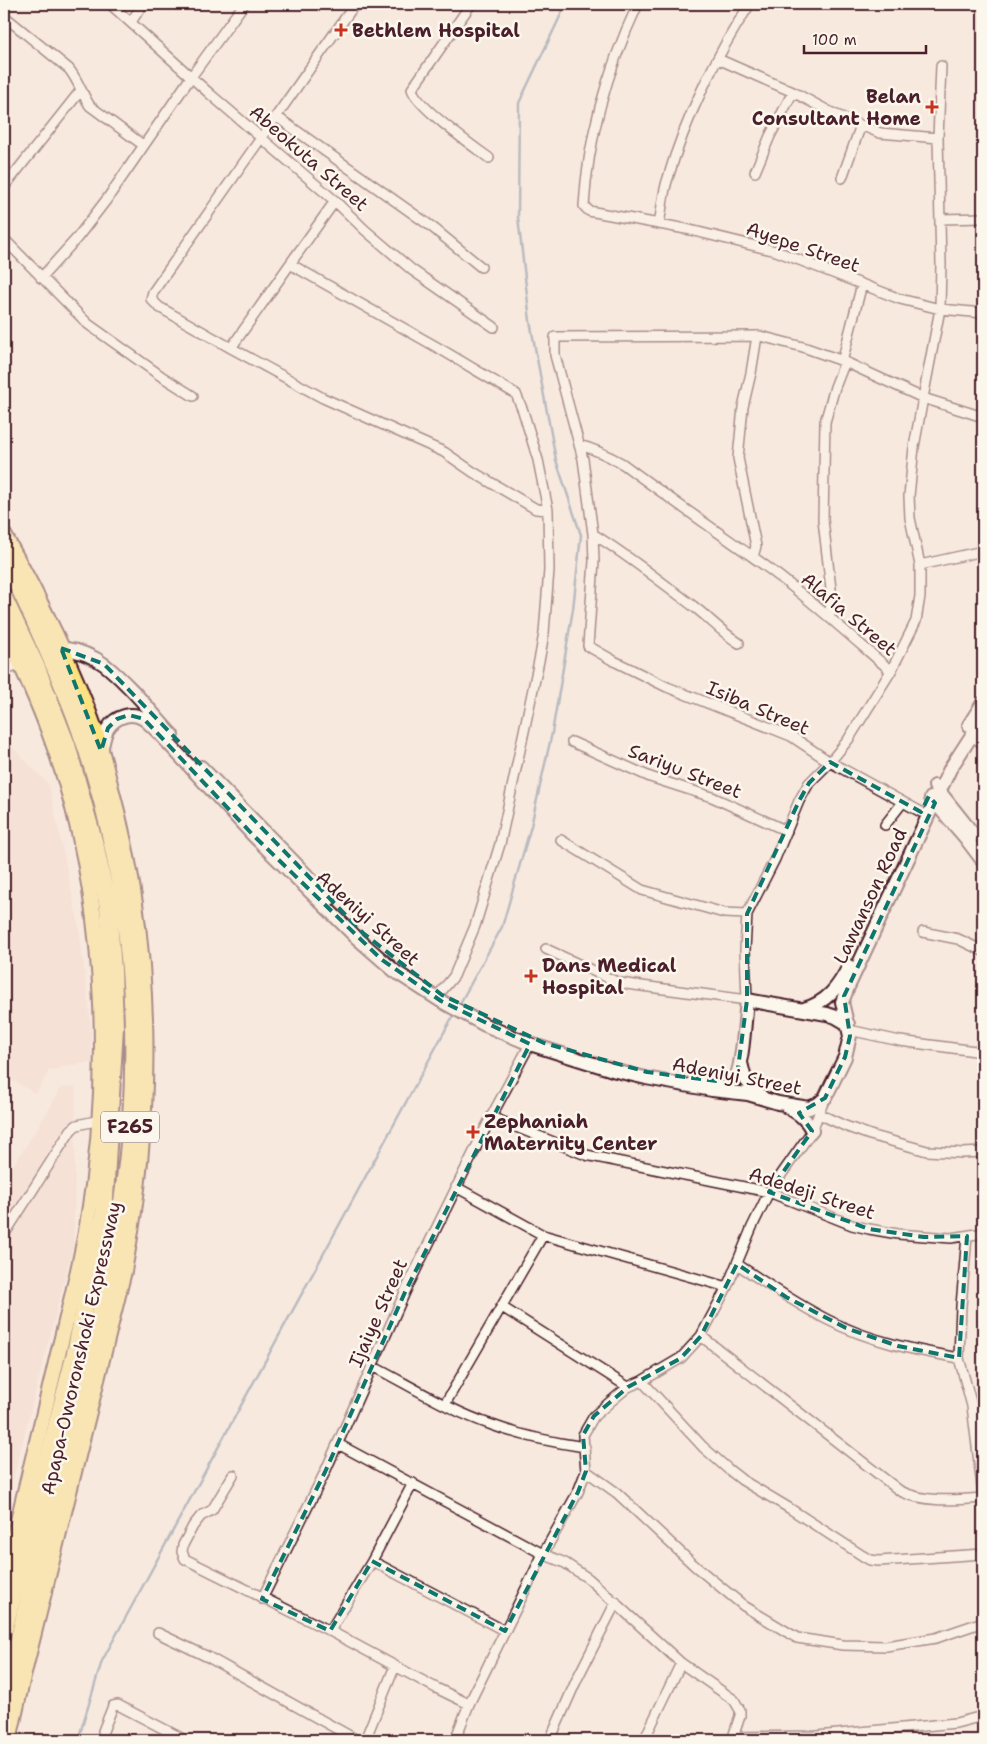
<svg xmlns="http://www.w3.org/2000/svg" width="987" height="1744" viewBox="0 0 987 1744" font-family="'Shantell Sans',sans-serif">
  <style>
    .built { fill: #f4d8cd }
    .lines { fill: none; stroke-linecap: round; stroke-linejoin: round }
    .stream { stroke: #6e839c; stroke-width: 2.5 }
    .street-casing { stroke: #4a1f2b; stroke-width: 12 }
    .secondary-casing { stroke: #4a1f2b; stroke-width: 16 }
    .primary-casing { stroke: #4a1f2b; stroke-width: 18 }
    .highway-casing { stroke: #4a1f2b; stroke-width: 20 }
    .street { stroke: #fbf7ec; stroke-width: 9 }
    .secondary { stroke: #fbf7ec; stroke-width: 12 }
    .primary { stroke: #fbe180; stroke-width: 14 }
    .highway { stroke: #fbe180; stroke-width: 16 }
    .marked { fill: none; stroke: #0f766e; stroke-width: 4; stroke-dasharray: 10 6; stroke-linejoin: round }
    .poi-dot { fill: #c8321e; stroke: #fbf7ec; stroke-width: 2 }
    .labels { text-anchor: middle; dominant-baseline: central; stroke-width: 5; stroke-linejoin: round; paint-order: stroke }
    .shield { fill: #fbf7ec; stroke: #7f6065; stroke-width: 1 }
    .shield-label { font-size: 18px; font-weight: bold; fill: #4a1f2b }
    .poi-label { font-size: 19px; font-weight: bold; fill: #4a1f2b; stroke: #fbf7ec; text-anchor: start }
    .street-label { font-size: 19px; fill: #4a1f2b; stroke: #fbf7ec }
  </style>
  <rect width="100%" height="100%" fill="#f8e9de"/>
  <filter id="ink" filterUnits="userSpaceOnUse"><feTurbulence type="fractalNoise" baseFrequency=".02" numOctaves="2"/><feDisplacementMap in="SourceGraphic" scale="10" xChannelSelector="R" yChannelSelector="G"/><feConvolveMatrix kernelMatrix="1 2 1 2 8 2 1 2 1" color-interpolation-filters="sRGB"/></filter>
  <g filter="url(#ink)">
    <path class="built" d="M 4,739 L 49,784 L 79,926 L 90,1015 L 92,1063 L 71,1065 L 49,1071 L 36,1094 L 4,1076 Z
      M 76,1086 L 74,1244 L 4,1514 L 4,1180 L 49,1109 L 60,1088 Z"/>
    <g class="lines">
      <path class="stream" d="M 458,1007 L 502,927 L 531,826 L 552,733 L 573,609 L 581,535 L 556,460 L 530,321 L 518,217 L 519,103 L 566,4
        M 78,1740 L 102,1661 L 454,1014"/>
      <g class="street-casing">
        <path id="street" d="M 110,4 L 210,94 L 335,201 L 365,230 L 412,270 L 494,327
          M 355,4 L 153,292 L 151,299 L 159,307 L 231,348 L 323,398 L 444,452 L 473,472 L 536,509 L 548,510
          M 471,4 L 412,89 C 416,106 474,147 489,158
          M 638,4 C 608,68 588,135 584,206 L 589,211 L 686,229 L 776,251 L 900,299 L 940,309 L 983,313
          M 4,16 L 69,69 C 78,80 82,94 90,106 L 143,145
          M 131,22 L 143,4
          M 718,59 L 793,92 L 834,114 L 880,133 L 938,138
          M 277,117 L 432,227 L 481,267
          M 755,172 L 770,136 L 793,92
          M 842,178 L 861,125
          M 4,187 L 81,90
          M 335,201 L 290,264 L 442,350 L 516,394 L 523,411 L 538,460 L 548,510 L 549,570 L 544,633 L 540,656 L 500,844 L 475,926 L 454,976 L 440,993
          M 940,219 L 983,218
          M 659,224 C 662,209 663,192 668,178 C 685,120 716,55 750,4
          M 4,239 L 88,324 L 161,376 L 193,396
          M 41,278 L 77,238 L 107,199 L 191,77 L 244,4
          M 231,348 L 290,264
          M 579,445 C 595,449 609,456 623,464 C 666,496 709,526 753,557 C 801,591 846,632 891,671 L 916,621 L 920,596 L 920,565 L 910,518 L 909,496 L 914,447 L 923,398 L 983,417
          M 593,534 C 629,556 663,583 697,609 C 711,620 724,634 739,643
          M 753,557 L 756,546 L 738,458 L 743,407 L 751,373 L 757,336
          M 920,565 L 983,551
          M 830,618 L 831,589 L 823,520 L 825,422 L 835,387 L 844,364 L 843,358 L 862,284
          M 4,670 L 21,665
          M 971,735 L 983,744
          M 572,742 L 650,777 L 712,797 L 787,831
          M 921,812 L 830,762 L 791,736 L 667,687 L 614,661 L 588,646 L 594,561 L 593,534 L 583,459 L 555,355 L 555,337 L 760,336 L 803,347 L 843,361 L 923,398 L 940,309 L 941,264 L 938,138 L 941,66
          M 885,825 L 903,802
          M 561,840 L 642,890 L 724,913 L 747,914
          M 923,932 L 958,939 L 983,951
          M 546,949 L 619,983 L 747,1000 L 745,950 L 747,914 L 775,859 L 799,801 L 809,783 L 830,762 L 848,740 L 891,671
          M 849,1030 L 900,1041 L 983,1052
          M 819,1114 L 845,1126 L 870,1135 L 927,1151 L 963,1153 L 983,1152
          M 491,1117 L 586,1155 L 769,1192 L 852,1225 L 869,1229 L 898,1234 L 951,1238 L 983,1233
          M 456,1187 L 543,1235 L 727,1287
          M 4,1235 L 71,1130 L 77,1125 L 100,1120
          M 967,1236 L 961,1306 L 959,1358 L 972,1406 L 983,1495
          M 737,1264 C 767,1284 796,1304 828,1320 C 869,1341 914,1350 959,1358
          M 502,1307 L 628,1387
          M 701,1336 L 900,1491 C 925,1503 956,1500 983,1498
          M 372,1366 C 411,1386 450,1411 492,1425 C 519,1435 557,1443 585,1447
          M 642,1381 L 703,1447 L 728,1469 L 742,1480 L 789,1508 L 863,1556 L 870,1560 L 879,1561 L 983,1554
          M 445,1404 L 543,1235
          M 338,1444 L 543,1554 L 565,1563 L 589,1579 L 681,1663 L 734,1700 L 740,1710 L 740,1716 L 732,1740
          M 586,1471 L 617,1493 L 695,1566 L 744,1606 L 797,1638 L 843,1645 L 886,1646 L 936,1638 L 983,1622
          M 233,1475 L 212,1510 L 201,1516 L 193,1526 L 183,1545 L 182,1552 L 185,1559 L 330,1631 L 436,1688 L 469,1704
          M 372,1561 L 505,1631
          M 262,1599 L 325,1472 L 406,1290 L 491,1117 L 530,1044
          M 330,1631 L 372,1561 L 413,1483
          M 158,1633 L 208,1657 L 357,1740
          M 103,1731 L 113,1706 L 118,1705 L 185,1740
          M 733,1737 L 817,1736 L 956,1723 L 983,1716
          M 365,1740 L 395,1666
          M 455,1740 L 469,1704 L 505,1631 L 543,1554 L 578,1492 L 586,1471 L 583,1435 L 594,1416 L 610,1402 L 628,1387 L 642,1381 L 681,1358 L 701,1336 L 727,1287 L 752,1227 L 769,1192 L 812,1131 L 824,1100
          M 550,1740 L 577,1679 L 616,1602
          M 644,1740 L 681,1663"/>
      </g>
      <g class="secondary-casing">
        <path id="secondary" d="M 61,648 C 76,650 92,655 105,665 C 130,685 151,712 172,735
          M 969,725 L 983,703
          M 101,751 C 103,744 104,734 108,728 C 116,716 132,711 144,719 C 149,723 154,728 159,733 L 253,835 L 357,938 L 381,959 L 396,972 L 441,1001 L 485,1025 L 530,1044 L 616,1071 L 646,1078 L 712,1090 L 748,1094 L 778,1103 L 809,1108 L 818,1104 L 825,1098 L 845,1057 L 850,1036 L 842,1002 L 848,987 L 950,769 L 983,718
          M 201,767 L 330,899
          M 935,786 L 974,835
          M 931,798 L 964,836 L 983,861
          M 804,1009 C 827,1002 838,988 849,966
          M 741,1063 L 745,1079 L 763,1098
          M 694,1080 C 704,1081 723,1086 733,1080 C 743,1073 745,1014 747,1000 L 827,1014 L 836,1017 L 848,1024
          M 787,1107 C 798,1113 807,1119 812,1131"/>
      </g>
      <g class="primary-casing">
        <path id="primary" d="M 4,535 C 39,597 71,662 95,729 C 101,748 106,768 111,788 C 154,945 155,1111 124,1271 L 22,1681 L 9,1740
          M 4,629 C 20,662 36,697 49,732 C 106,884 114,1067 87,1226 C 80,1267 69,1309 59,1350 C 41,1427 22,1503 4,1579"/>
      </g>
      <g class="highway-casing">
        <path id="highway" d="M 4,560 C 20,587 32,616 45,645 C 58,674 71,703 81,733 C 132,877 145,1043 123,1195 C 114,1263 96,1330 79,1397 C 54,1499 27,1600 4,1702
          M 4,598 L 37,668 L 67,745 L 96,848 L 108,907 L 113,970 L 115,1027 L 104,1214 L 75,1353 L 4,1630"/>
      </g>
      <use href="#street" class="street"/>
      <use href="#secondary" class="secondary"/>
      <use href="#primary" class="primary"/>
      <use href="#highway" class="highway"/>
    </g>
  </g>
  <path d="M0 0H987V1744H0ZM 61,648 L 104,664 L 363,933 L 442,995 L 544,1043 L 647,1072 L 724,1082 L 737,1076 L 747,1000 L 747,914 L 799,801 L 809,783 L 830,762 L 921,812 L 929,796 L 935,803 L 844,996 L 850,1036 L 845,1057 L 825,1098 L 799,1113 L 812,1131 L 769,1192 L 869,1229 L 924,1237 L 967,1236 L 959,1358 L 898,1346 L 846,1328 L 786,1297 L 737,1264 L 701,1336 L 681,1358 L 628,1387 L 594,1416 L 583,1435 L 586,1471 L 578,1492 L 505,1631 L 372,1561 L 330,1631 L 262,1599 L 325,1472 L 406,1290 L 530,1044 L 441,1001 L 381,959 L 253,835 L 144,719 L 129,715 L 117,719 L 108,728 L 101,751 Z" fill="#f8e9de" fill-opacity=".55" fill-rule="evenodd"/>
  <path class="marked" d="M 61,648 L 104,664 L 363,933 L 442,995 L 544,1043 L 647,1072 L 724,1082 L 737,1076 L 747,1000 L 747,914 L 799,801 L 809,783 L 830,762 L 921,812 L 929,796 L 935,803 L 844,996 L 850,1036 L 845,1057 L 825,1098 L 799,1113 L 812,1131 L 769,1192 L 869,1229 L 924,1237 L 967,1236 L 959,1358 L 898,1346 L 846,1328 L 786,1297 L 737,1264 L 701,1336 L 681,1358 L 628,1387 L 594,1416 L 583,1435 L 586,1471 L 578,1492 L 505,1631 L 372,1561 L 330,1631 L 262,1599 L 325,1472 L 406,1290 L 530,1044 L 441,1001 L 381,959 L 253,835 L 144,719 L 129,715 L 117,719 L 108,728 L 101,751 Z"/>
  <g class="poi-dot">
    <path d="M338.5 22.5h5v5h5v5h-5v5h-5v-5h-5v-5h5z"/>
    <path d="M929.5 99.5h5v5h5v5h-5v5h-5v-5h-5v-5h5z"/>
    <path d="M528.5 968.5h5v5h5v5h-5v5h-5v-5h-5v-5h5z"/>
    <path d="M470.5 1124.5h5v5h5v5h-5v5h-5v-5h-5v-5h5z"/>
  </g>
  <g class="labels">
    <rect class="shield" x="101" y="1111.5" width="58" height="31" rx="4"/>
    <g class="shield-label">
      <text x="130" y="1127">F265</text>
    </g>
    <g class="poi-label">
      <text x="352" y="30">Bethlem Hospital</text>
      <text x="921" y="96" text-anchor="end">Belan<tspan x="921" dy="22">Consultant Home</tspan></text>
      <text x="542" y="965">Dans Medical<tspan x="542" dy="22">Hospital</tspan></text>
      <text x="484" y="1121">Zephaniah<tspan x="484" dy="22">Maternity Center</tspan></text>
    </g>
    <g class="street-label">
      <text transform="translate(309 158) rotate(41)">Abeokuta Street</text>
      <text transform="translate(803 247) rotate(19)">Ayepe Street</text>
      <text transform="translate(849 614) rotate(40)">Alafia Street</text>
      <text transform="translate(758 708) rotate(23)">Isiba Street</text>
      <text transform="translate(685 771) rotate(21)">Sariyu Street</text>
      <text transform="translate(870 896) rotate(-65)">Lawanson Road</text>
      <text transform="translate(368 918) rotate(42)">Adeniyi Street</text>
      <text transform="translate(737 1076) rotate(11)">Adeniyi Street</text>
      <text transform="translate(812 1193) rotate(18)">Adedeji Street</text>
      <text transform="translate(378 1313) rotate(-66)">Ijaiye Street</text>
      <text transform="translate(81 1348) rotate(-77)">Apapa-Oworonshoki Expressway</text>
    </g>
  </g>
  <rect width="987" height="1744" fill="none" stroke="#fbf7ec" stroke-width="20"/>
  <rect x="10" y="10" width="967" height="1724" fill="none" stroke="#4a1f2b" stroke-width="2" filter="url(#ink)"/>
  <path d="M804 45v8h122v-8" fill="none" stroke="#4a1f2b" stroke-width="2.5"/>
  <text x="812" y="45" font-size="15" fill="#4a1f2b" stroke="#fbf7ec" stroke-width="4" paint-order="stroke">100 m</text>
</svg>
